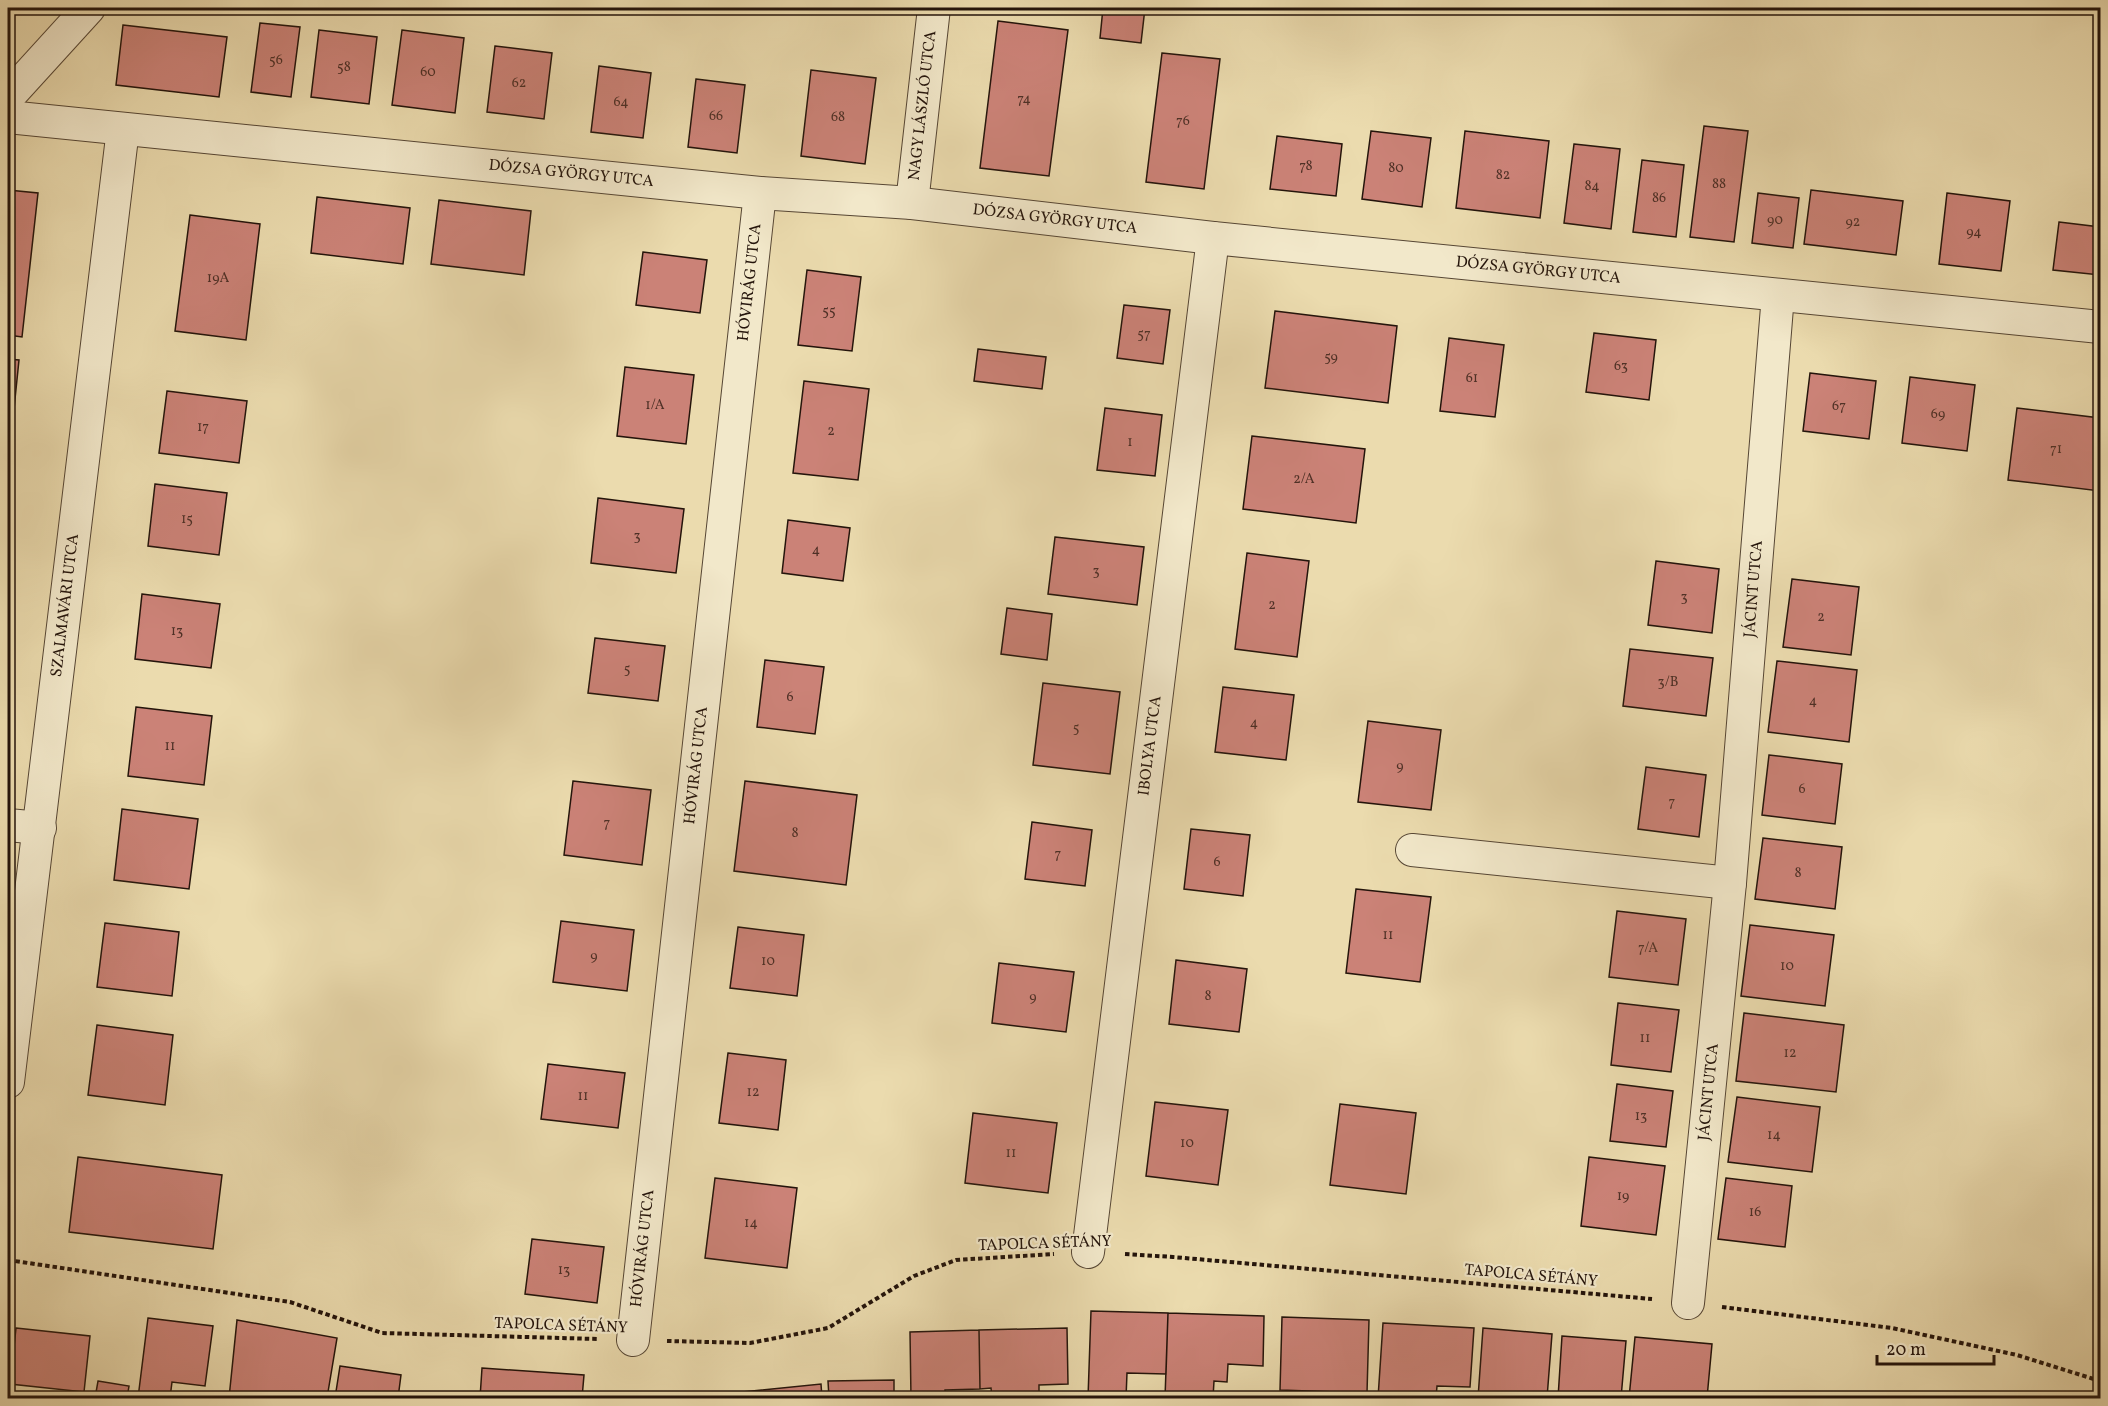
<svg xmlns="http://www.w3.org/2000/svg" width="2108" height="1406" viewBox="0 0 2108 1406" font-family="Vollkorn,serif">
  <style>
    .building { fill: #cb8277; stroke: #24140b; stroke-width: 1.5 }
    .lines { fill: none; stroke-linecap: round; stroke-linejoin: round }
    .minor-casing { stroke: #564634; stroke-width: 34 }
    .path { stroke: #24140b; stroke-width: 4; stroke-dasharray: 4.5 3; stroke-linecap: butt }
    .minor { stroke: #f2e8ca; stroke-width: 32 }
    .labels { text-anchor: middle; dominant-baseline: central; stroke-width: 4.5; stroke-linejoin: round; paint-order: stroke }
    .number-label { font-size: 14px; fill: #4e3026 }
    .street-label { font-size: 16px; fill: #24140b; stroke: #f2e8ca }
  </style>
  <rect width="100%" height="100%" fill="#ebdbae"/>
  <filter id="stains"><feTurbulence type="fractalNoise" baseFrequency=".00333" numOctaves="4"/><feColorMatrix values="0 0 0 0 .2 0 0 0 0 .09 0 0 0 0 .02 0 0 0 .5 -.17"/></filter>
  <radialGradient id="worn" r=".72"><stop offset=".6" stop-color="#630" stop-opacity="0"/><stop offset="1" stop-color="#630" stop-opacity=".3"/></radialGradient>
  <path class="building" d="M 1103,8 L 1145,8 L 1141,43 L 1100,38 Z
    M 998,21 L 1068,30 L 1049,176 L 980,168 Z
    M 260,23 L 300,27 L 291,97 L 251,92 Z
    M 123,25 L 227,37 L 219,97 L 116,85 Z
    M 319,30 L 377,37 L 369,104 L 311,97 Z
    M 402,30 L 464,38 L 455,113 L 392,105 Z
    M 495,46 L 552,53 L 544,119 L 487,112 Z
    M 1162,53 L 1220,59 L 1204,189 L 1146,182 Z
    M 599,66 L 651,73 L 643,138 L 591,132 Z
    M 811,70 L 876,78 L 865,164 L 801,156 Z
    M 696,79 L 745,85 L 737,153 L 688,147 Z
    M 1704,126 L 1748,131 L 1734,242 L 1690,237 Z
    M 1371,131 L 1431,138 L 1422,207 L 1362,199 Z
    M 1465,131 L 1549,141 L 1540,218 L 1456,208 Z
    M 1277,136 L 1342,144 L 1336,196 L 1270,189 Z
    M 1574,144 L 1620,149 L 1611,229 L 1564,223 Z
    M 1642,160 L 1684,165 L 1676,237 L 1633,232 Z
    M 8,190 L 38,193 L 22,337 L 8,335 Z
    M 1811,190 L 1903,201 L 1896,255 L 1804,244 Z
    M 1758,193 L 1799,198 L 1793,248 L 1752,243 Z
    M 1947,193 L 2010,201 L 2001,271 L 1939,264 Z
    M 317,197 L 410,208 L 403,264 L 311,253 Z
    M 439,200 L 531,211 L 524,275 L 431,264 Z
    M 190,215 L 260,224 L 246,340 L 175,331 Z
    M 2059,222 L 2100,227 L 2100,275 L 2053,270 Z
    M 643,252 L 707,260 L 700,313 L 636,305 Z
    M 807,270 L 861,277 L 852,351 L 798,345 Z
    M 1124,305 L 1170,310 L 1163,364 L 1117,358 Z
    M 1275,311 L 1397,326 L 1388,403 L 1265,388 Z
    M 1594,333 L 1656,340 L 1649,400 L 1586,392 Z
    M 1449,338 L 1504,345 L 1495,417 L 1440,411 Z
    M 978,349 L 1046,357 L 1042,389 L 974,381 Z
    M 8,359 L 19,360 L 11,438 L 8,438 Z
    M 625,367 L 694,375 L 686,444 L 617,436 Z
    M 1810,373 L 1876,381 L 1869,439 L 1803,431 Z
    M 1910,377 L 1975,385 L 1967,451 L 1902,443 Z
    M 804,381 L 869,389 L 858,480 L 793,473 Z
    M 167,391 L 247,401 L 239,463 L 159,453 Z
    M 1105,408 L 1162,415 L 1155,476 L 1097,470 Z
    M 2017,408 L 2100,418 L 2100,491 L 2008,480 Z
    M 1252,436 L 1365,449 L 1356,523 L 1243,509 Z
    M 155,484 L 227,493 L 219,555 L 148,546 Z
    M 598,498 L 684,509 L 676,573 L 591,563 Z
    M 788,520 L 850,528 L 843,581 L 782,573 Z
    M 1055,537 L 1144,547 L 1137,605 L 1048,594 Z
    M 1247,553 L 1309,561 L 1297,657 L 1235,649 Z
    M 1656,561 L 1719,569 L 1712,633 L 1648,625 Z
    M 1792,579 L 1859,587 L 1851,655 L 1783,647 Z
    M 142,594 L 220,604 L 211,668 L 135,659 Z
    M 1007,608 L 1052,614 L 1047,660 L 1001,654 Z
    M 595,638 L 665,646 L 658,701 L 588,693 Z
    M 1630,649 L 1713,658 L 1706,716 L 1623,706 Z
    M 765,660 L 824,667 L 815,734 L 757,727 Z
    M 1777,661 L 1857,670 L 1849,742 L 1768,732 Z
    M 1043,683 L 1120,692 L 1110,774 L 1033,765 Z
    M 1223,687 L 1294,695 L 1286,760 L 1215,752 Z
    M 136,707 L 212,716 L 204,785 L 128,776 Z
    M 1368,721 L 1441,730 L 1431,810 L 1358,802 Z
    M 1769,755 L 1842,764 L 1835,824 L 1762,815 Z
    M 1646,767 L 1706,775 L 1699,837 L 1638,829 Z
    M 573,781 L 651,790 L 642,865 L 564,855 Z
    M 745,781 L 857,795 L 846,885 L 734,871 Z
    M 122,809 L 198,819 L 189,889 L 114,880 Z
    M 1032,822 L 1092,830 L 1085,886 L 1025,879 Z
    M 1191,829 L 1250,835 L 1243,896 L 1184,889 Z
    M 1763,838 L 1842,847 L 1835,909 L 1755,899 Z
    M 1356,889 L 1431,897 L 1420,982 L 1346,973 Z
    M 1617,911 L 1686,919 L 1678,985 L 1609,977 Z
    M 561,921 L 634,930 L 627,991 L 553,982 Z
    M 105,923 L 179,932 L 172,996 L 97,987 Z
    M 1750,925 L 1834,935 L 1825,1006 L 1741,996 Z
    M 738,927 L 804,935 L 797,996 L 730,988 Z
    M 1176,960 L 1247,969 L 1239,1032 L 1169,1024 Z
    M 999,963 L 1074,972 L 1066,1032 L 992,1023 Z
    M 1618,1003 L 1679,1010 L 1671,1072 L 1611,1065 Z
    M 1744,1013 L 1844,1025 L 1836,1092 L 1736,1081 Z
    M 97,1025 L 173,1035 L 165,1105 L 88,1095 Z
    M 728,1053 L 786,1060 L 778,1130 L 719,1123 Z
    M 548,1064 L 625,1073 L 618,1128 L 541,1119 Z
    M 1617,1084 L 1673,1091 L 1666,1147 L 1610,1141 Z
    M 1737,1097 L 1820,1107 L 1812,1172 L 1728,1162 Z
    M 1155,1102 L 1228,1110 L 1218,1185 L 1146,1176 Z
    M 1340,1104 L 1416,1113 L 1406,1194 L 1330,1185 Z
    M 973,1113 L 1057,1123 L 1048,1193 L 965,1183 Z
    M 78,1157 L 222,1175 L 213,1249 L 69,1232 Z
    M 1589,1157 L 1665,1166 L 1656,1235 L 1581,1226 Z
    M 715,1178 L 797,1188 L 787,1268 L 705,1258 Z
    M 1726,1178 L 1792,1186 L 1785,1247 L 1718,1239 Z
    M 532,1239 L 604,1247 L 597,1303 L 525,1294 Z
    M 1091,1311 L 1168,1313 L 1166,1374 L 1127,1373 L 1126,1398 L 1088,1398 Z
    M 1168,1313 L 1264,1316 L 1263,1366 L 1228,1364 L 1227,1382 L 1214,1381 L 1213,1398 L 1165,1398 Z
    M 1282,1317 L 1369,1320 L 1367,1393 L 1280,1390 Z
    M 148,1318 L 213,1326 L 205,1386 L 172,1382 L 170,1398 L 138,1398 Z
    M 237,1320 L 337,1338 L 327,1398 L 229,1398 Z
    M 1383,1323 L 1474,1328 L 1470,1387 L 1437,1386 L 1436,1398 L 1378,1398 Z
    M 16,1328 L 90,1336 L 84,1392 L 10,1384 Z
    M 1067,1328 L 1068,1384 L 1039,1385 L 1039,1398 L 992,1398 L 991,1388 L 980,1389 L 979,1330 Z
    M 1483,1328 L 1552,1334 L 1547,1398 L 1478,1398 Z
    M 979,1330 L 980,1389 L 945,1390 L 945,1398 L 911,1398 L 910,1332 Z
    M 1562,1336 L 1626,1341 L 1621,1398 L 1558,1398 Z
    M 1635,1337 L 1712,1344 L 1707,1398 L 1629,1398 Z
    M 340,1366 L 401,1375 L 398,1398 L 335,1398 Z
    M 482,1368 L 584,1375 L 582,1398 L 480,1398 Z
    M 894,1380 L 894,1398 L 829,1398 L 828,1381 Z
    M 98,1381 L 129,1386 L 127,1398 L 95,1398 Z
    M 821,1384 L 822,1398 L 744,1398 L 743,1392 Z"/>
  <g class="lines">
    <g class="minor-casing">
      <g id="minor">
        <path d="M 8,97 L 89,8"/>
        <path id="s1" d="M 8,117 L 760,193 L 912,203 L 1213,238 L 2100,327"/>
        <path id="s2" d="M 912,203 L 934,8"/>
        <path d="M 8,825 L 40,828"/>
        <path d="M 1412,850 L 1730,883"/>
        <path id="s3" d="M 8,1082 L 123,129"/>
        <path id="s4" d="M 1088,1252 L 1213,238"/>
        <path id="s5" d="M 1688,1303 L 1730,883 L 1778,295"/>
        <path id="s6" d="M 633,1340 L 760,193"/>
      </g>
    </g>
    <path class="path" d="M 1125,1254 L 1173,1257 L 1652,1299
      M 8,1260 L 290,1302 L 382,1333 L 597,1339
      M 1722,1307 L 1892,1328 L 2017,1355 L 2100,1381
      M 667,1341 L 750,1343 L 828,1328 L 914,1276 L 956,1260 L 1054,1254"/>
    <use href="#minor" class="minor"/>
  </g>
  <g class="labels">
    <g class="number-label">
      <text x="276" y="60">56</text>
      <text x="344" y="67">58</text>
      <text x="428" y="72">60</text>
      <text x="519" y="83">62</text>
      <text x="1024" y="99">74</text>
      <text x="621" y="102">64</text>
      <text x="716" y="116">66</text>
      <text x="838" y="117">68</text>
      <text x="1183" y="121">76</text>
      <text x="1306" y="166">78</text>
      <text x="1396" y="168">80</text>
      <text x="1503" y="175">82</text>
      <text x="1719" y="184">88</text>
      <text x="1592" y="186">84</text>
      <text x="1659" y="198">86</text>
      <text x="1775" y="220">90</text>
      <text x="1853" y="222">92</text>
      <text x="1974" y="232">94</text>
      <text x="218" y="278">19A</text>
      <text x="829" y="311">55</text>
      <text x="1144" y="334">57</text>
      <text x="1331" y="357">59</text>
      <text x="1621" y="366">63</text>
      <text x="1472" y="378">61</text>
      <text x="655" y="405">1/A</text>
      <text x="1839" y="406">67</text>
      <text x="1938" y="414">69</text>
      <text x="203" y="427">17</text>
      <text x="831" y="431">2</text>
      <text x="1130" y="442">1</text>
      <text x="2056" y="449">71</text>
      <text x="1304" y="479">2/A</text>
      <text x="187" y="519">15</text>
      <text x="637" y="536">3</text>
      <text x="816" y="550">4</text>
      <text x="1096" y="571">3</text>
      <text x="1684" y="597">3</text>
      <text x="1272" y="605">2</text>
      <text x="1821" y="617">2</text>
      <text x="177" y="631">13</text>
      <text x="627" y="669">5</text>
      <text x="1668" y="682">3/B</text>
      <text x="790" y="697">6</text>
      <text x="1813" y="701">4</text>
      <text x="1254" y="723">4</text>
      <text x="1076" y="728">5</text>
      <text x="170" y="746">11</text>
      <text x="1400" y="766">9</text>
      <text x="1802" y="789">6</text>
      <text x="1672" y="802">7</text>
      <text x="607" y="823">7</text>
      <text x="795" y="833">8</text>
      <text x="1058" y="854">7</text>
      <text x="1217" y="862">6</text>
      <text x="1798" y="873">8</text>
      <text x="1388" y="935">11</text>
      <text x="1648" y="948">7/A</text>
      <text x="594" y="956">9</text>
      <text x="768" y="961">10</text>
      <text x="1787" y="966">10</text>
      <text x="1208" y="996">8</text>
      <text x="1033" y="997">9</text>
      <text x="1645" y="1038">11</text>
      <text x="1790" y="1053">12</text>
      <text x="753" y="1092">12</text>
      <text x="583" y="1096">11</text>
      <text x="1641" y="1116">13</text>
      <text x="1774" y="1135">14</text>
      <text x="1187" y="1143">10</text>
      <text x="1011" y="1153">11</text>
      <text x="1623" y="1196">19</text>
      <text x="1755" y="1212">16</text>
      <text x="751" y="1223">14</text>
      <text x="564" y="1270">13</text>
    </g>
    <g class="street-label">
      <text stroke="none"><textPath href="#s2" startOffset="98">NAGY LÁSZLÓ UTCA</textPath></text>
      <text stroke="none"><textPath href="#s1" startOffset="566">DÓZSA GYÖRGY UTCA</textPath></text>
      <text stroke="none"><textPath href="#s1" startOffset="1052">DÓZSA GYÖRGY UTCA</textPath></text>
      <text stroke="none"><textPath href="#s1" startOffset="1538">DÓZSA GYÖRGY UTCA</textPath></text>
      <text stroke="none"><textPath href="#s6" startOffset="1064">HÓVIRÁG UTCA</textPath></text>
      <text stroke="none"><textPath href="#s5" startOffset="717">JÁCINT UTCA</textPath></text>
      <text stroke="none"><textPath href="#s3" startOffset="480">SZALMAVÁRI UTCA</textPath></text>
      <text stroke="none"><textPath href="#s4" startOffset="510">IBOLYA UTCA</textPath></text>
      <text stroke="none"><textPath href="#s6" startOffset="578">HÓVIRÁG UTCA</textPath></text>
      <text stroke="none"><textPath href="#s5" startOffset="212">JÁCINT UTCA</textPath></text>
      <text transform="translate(1045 1244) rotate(-2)">TAPOLCA SÉTÁNY</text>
      <text stroke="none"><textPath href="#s6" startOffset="92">HÓVIRÁG UTCA</textPath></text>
      <text transform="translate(1531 1276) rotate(5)">TAPOLCA SÉTÁNY</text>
      <text transform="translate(561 1326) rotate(2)">TAPOLCA SÉTÁNY</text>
    </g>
  </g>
  <rect width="2108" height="1406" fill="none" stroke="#ebdbae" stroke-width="30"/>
  <rect x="9" y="9" width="2090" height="1388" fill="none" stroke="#24140b" stroke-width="3"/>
  <rect x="15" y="15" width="2078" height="1376" fill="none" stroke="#24140b" stroke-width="1.5"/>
  <path d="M1877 1355v9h117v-9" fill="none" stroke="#24140b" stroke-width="3"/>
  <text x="1886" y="1355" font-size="18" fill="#24140b" stroke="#f2e8ca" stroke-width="4.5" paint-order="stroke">20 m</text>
  <rect width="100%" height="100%" filter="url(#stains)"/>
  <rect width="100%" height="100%" fill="url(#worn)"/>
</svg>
